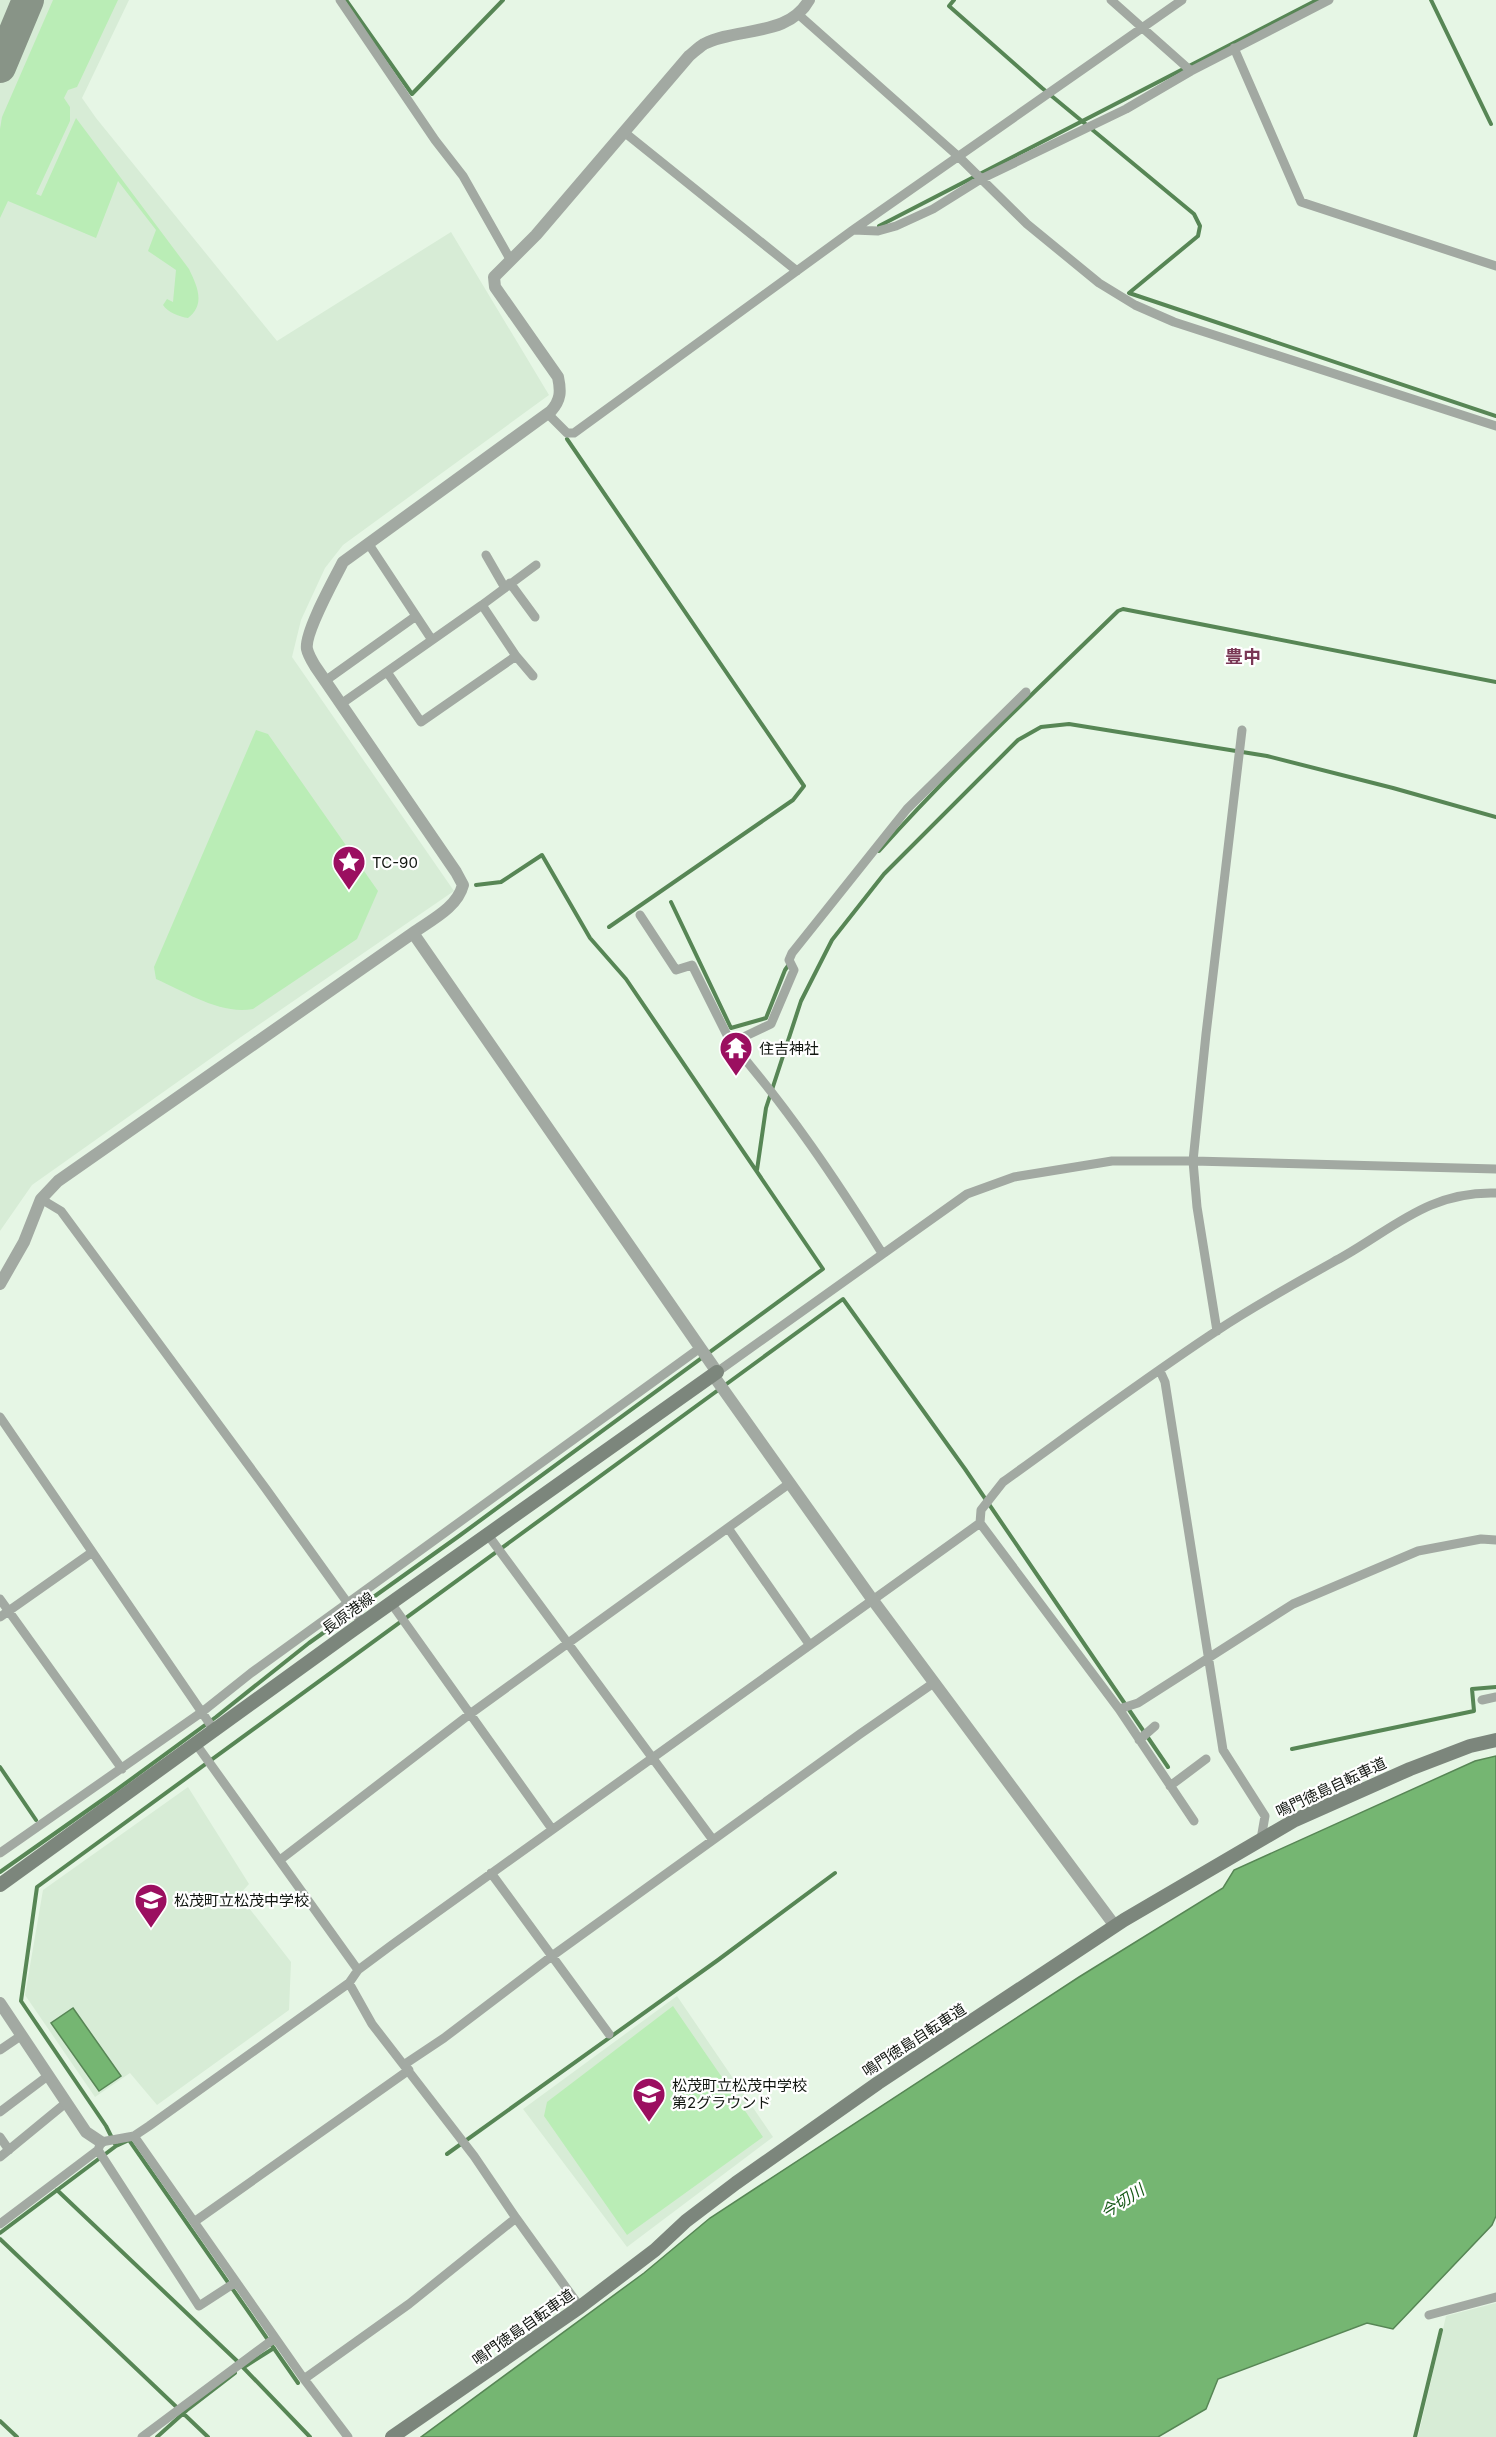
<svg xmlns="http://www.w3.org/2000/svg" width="1496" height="2437" viewBox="0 0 1496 2437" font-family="Inter,'Noto Sans JP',sans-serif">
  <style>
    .built { fill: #d7ecd6 }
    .green { fill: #baedb6 }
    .water { fill: #75b672; stroke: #578655; stroke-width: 1.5 }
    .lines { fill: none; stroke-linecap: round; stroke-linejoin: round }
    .stream { stroke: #578655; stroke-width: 4 }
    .taxiway { stroke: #889487; stroke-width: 32 }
    .minor { stroke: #a2a9a2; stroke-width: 9 }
    .tertiary { stroke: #a2a9a2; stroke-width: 12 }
    .secondary { stroke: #7c867c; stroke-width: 14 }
    .labels { text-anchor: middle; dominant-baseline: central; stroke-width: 4.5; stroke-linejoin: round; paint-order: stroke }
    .poi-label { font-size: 15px; fill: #111610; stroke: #fff; text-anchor: start }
    .street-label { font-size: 15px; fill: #111610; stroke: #fff }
    .water-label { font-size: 16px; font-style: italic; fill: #165917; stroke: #fff }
    .quarter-label { font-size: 18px; font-weight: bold; fill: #793755; stroke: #fff }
  </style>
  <rect width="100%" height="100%" fill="#e6f6e5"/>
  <path class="built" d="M 0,0 L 129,0 L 82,98 L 96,118 L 277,341 L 451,232 L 549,395 L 343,545 L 325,568 L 301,620 L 292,657 L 454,891 L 241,1037 L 32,1185 L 0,1231 Z
    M 188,1787 L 249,1884 L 239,1895 L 291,1962 L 289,2010 L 157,2105 L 130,2073 L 95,2097 L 25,1995 L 43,1890 Z
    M 677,1996 L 773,2137 L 627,2247 L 523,2109 Z
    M 1496,2303 L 1496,2437 L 1418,2437 L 1446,2316 Z"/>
  <path class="green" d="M 53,0 L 118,0 L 77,87 L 68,90 L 64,98 L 70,107 L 70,121 L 36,194 L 41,196 L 76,118 L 189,269 C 197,286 206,304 188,318 C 180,317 167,312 163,305 L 167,299 L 173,302 L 176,270 L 148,251 L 156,230 L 118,181 L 96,238 L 8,201 L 0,218 L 0,129 L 2,117 Z
    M 256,730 L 268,734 L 378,891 L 357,939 L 253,1009 C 220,1015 186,992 156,979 L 154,967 Z
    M 673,2006 L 763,2137 L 627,2235 L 544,2116 L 547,2102 Z"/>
  <path class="water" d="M 1496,1756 L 1496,2216 L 1492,2225 L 1393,2329 L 1367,2323 L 1218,2379 L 1206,2409 L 1158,2437 L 421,2437 L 644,2273 L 710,2218 L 1079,1977 L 1223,1888 L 1234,1870 L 1475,1761 Z
    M 73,2008 L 121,2076 L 99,2091 L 51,2023 Z"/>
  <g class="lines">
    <path class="stream" d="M 346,0 L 412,94 L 503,0
      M 954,0 L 949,6 L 1042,88 L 1194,214 L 1200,226 L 1198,236 L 1129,293 L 1496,416
      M 1431,0 L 1491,124
      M 879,226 L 1317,0
      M 567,439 L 804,786 L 793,800 L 609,927
      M 879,851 C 954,767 1037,690 1118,611 L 1123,609 L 1496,682
      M 671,902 L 731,1028 L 766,1018 L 785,970 L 790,963
      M 757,1170 L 766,1108 L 801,1001 L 832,940 L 884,874 L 1018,740 L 1041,727 L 1069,724 L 1267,756 L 1393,788 L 1496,817
      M 1292,1749 L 1474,1711 L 1472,1689 L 1496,1687
      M 0,1767 L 36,1820
      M 0,1872 L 115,1791 L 216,1717 L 309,1643 L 459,1536 L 823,1269 L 626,979 L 590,938 L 542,855 L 501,882 L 476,885
      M 447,2154 L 718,1960 L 835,1873
      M 57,2190 L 236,2360 L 310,2437
      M 0,2233 L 116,2146
      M 0,2239 L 208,2437
      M 244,2367 L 274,2348
      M 298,2383 L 129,2140 L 116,2146 L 106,2126 L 21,2001 L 37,1887 L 843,1299 L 965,1469 L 1168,1767
      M 0,2421 L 17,2437
      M 157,2437 L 187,2410 L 235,2373
      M 1415,2437 L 1441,2330"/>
    <path class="taxiway" d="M 0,67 L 28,0"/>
    <path class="minor" d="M 340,0 L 435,140 L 463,176 L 510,259
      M 1111,0 L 1191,71
      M 799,15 L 959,157 L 1027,224 L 1099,283 L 1135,305 L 1174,322 L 1496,426
      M 1234,48 L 1301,202 L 1496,266
      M 624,132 L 797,271
      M 853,230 L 878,231 L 896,226 L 933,209 L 981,179 L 1126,109 L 1191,71 L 1329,0
      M 548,414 L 567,433 L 574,433 L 853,230 L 1182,0
      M 368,543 L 432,640
      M 486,555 L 505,588
      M 510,583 L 535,617
      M 482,605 L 536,565
      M 516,656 L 533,676
      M 325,681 L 416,616
      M 341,704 L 482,605 L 516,656 L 421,722 L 387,672
      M 640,915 L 676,970 L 692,965 L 731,1043
      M 41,1199 L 61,1211 L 266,1489 L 362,1623
      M 882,1253 C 836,1180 788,1108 731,1043 L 771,1024 L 794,970 L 789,960 L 792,953 L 907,809 L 1026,692
      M 1217,1331 L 1197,1207 L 1193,1161 L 1206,1034 L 1242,730
      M 1160,1371 L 1165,1382 L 1223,1750 L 1265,1816 L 1261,1839
      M 717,1372 L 967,1194 L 1014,1177 L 1112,1161 L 1193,1161 L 1496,1169
      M 0,1417 L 214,1730
      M 980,1523 L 1119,1709 L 1194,1821
      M 728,1528 L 809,1644
      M 488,1535 L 713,1840
      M 0,1599 L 122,1769
      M 391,1603 L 552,1829
      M 0,1617 L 91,1553
      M 1482,1700 L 1496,1697
      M 1119,1709 L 1138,1703 L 1293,1604 L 1418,1551 L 1481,1539 L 1496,1540
      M 1139,1740 L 1155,1726
      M 196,1744 L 358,1970
      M 1170,1786 L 1206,1759
      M 0,1853 L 202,1712 L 251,1673 L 700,1348
      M 280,1860 L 470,1714 L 790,1483
      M 491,1873 L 609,2034
      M 0,2050 L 22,2035
      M 405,2064 L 444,2038 L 552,1956 L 860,1734 L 935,1682
      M 0,2112 L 49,2075
      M 134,2136 L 304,2379 L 409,2304 L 516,2218 L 474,2156 L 372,2024 L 349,1983
      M 0,2137 L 9,2150
      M 98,2150 L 199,2306 L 236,2282
      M 0,2157 L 67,2102
      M 516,2218 L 580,2307
      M 194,2222 L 409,2070
      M 0,2224 L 98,2150 L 101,2142 L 134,2136 L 149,2126 L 349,1983 L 358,1970 L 393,1944 L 980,1523 L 981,1510 L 1003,1482 C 1074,1431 1145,1378 1218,1330 C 1259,1303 1301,1280 1344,1256 C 1396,1226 1431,1191 1496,1193
      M 1429,2315 L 1496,2297
      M 304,2379 L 348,2437
      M 142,2437 L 275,2338"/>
    <path class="tertiary" d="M 413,933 L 717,1372
      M 0,1284 L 24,1242 L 41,1199 L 58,1181 L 413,933 C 431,920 457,908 463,885 L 456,872 L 315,666 C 312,661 308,654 307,649 C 304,633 335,578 343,562 L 551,411 C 561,400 561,391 558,377 L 495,287 L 494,277 L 536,235 L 689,56 C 694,52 699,47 704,44 C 737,27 789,37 809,0
      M 713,1375 L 872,1599 L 1115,1926
      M 0,2003 L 86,2132 L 101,2142"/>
    <path class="secondary" d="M 0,1885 L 350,1632 L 717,1372
      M 392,2437 L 580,2307 L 655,2250 L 686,2221 L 736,2183 L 878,2083 L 1124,1920 L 1295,1820 L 1410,1769 L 1470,1746 L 1496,1740"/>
  </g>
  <defs>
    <g id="sight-pin" transform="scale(1.725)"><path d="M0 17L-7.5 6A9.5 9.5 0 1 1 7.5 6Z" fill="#9b0f60" stroke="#fff"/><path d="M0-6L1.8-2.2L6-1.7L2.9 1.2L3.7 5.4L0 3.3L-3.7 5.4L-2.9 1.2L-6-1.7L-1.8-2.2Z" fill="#fff"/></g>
    <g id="temple-pin" transform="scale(1.725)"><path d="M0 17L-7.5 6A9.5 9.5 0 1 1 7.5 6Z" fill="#9b0f60" stroke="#fff"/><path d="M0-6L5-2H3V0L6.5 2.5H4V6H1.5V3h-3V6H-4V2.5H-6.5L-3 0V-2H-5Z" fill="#fff"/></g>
    <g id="school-pin" transform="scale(1.725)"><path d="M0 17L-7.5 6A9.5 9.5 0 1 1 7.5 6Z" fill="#9b0f60" stroke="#fff"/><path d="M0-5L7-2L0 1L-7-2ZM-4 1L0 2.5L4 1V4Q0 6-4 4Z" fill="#fff"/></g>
  </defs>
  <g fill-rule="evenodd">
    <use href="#sight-pin" x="349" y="862"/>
    <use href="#temple-pin" x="736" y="1048"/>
    <use href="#school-pin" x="151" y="1900"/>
    <use href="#school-pin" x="649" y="2094"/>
  </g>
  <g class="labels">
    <g class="poi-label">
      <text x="372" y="862">TC-90</text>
      <text x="759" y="1048">住吉神社</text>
      <text x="174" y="1900">松茂町立松茂中学校</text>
      <text x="672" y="2085">松茂町立松茂中学校<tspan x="672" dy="17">第2グラウンド</tspan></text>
    </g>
    <g class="street-label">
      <text transform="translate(348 1613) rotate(-36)">長原港線</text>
      <text transform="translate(1331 1787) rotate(-25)">鳴門徳島自転車道</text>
      <text transform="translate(914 2040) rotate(-33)">鳴門徳島自転車道</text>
      <text transform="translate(523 2327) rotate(-35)">鳴門徳島自転車道</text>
    </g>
    <g class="water-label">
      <text transform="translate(1122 2201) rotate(-33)">今切川</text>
    </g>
    <g class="quarter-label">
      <text x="1243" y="656">豊中</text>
    </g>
  </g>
</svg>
